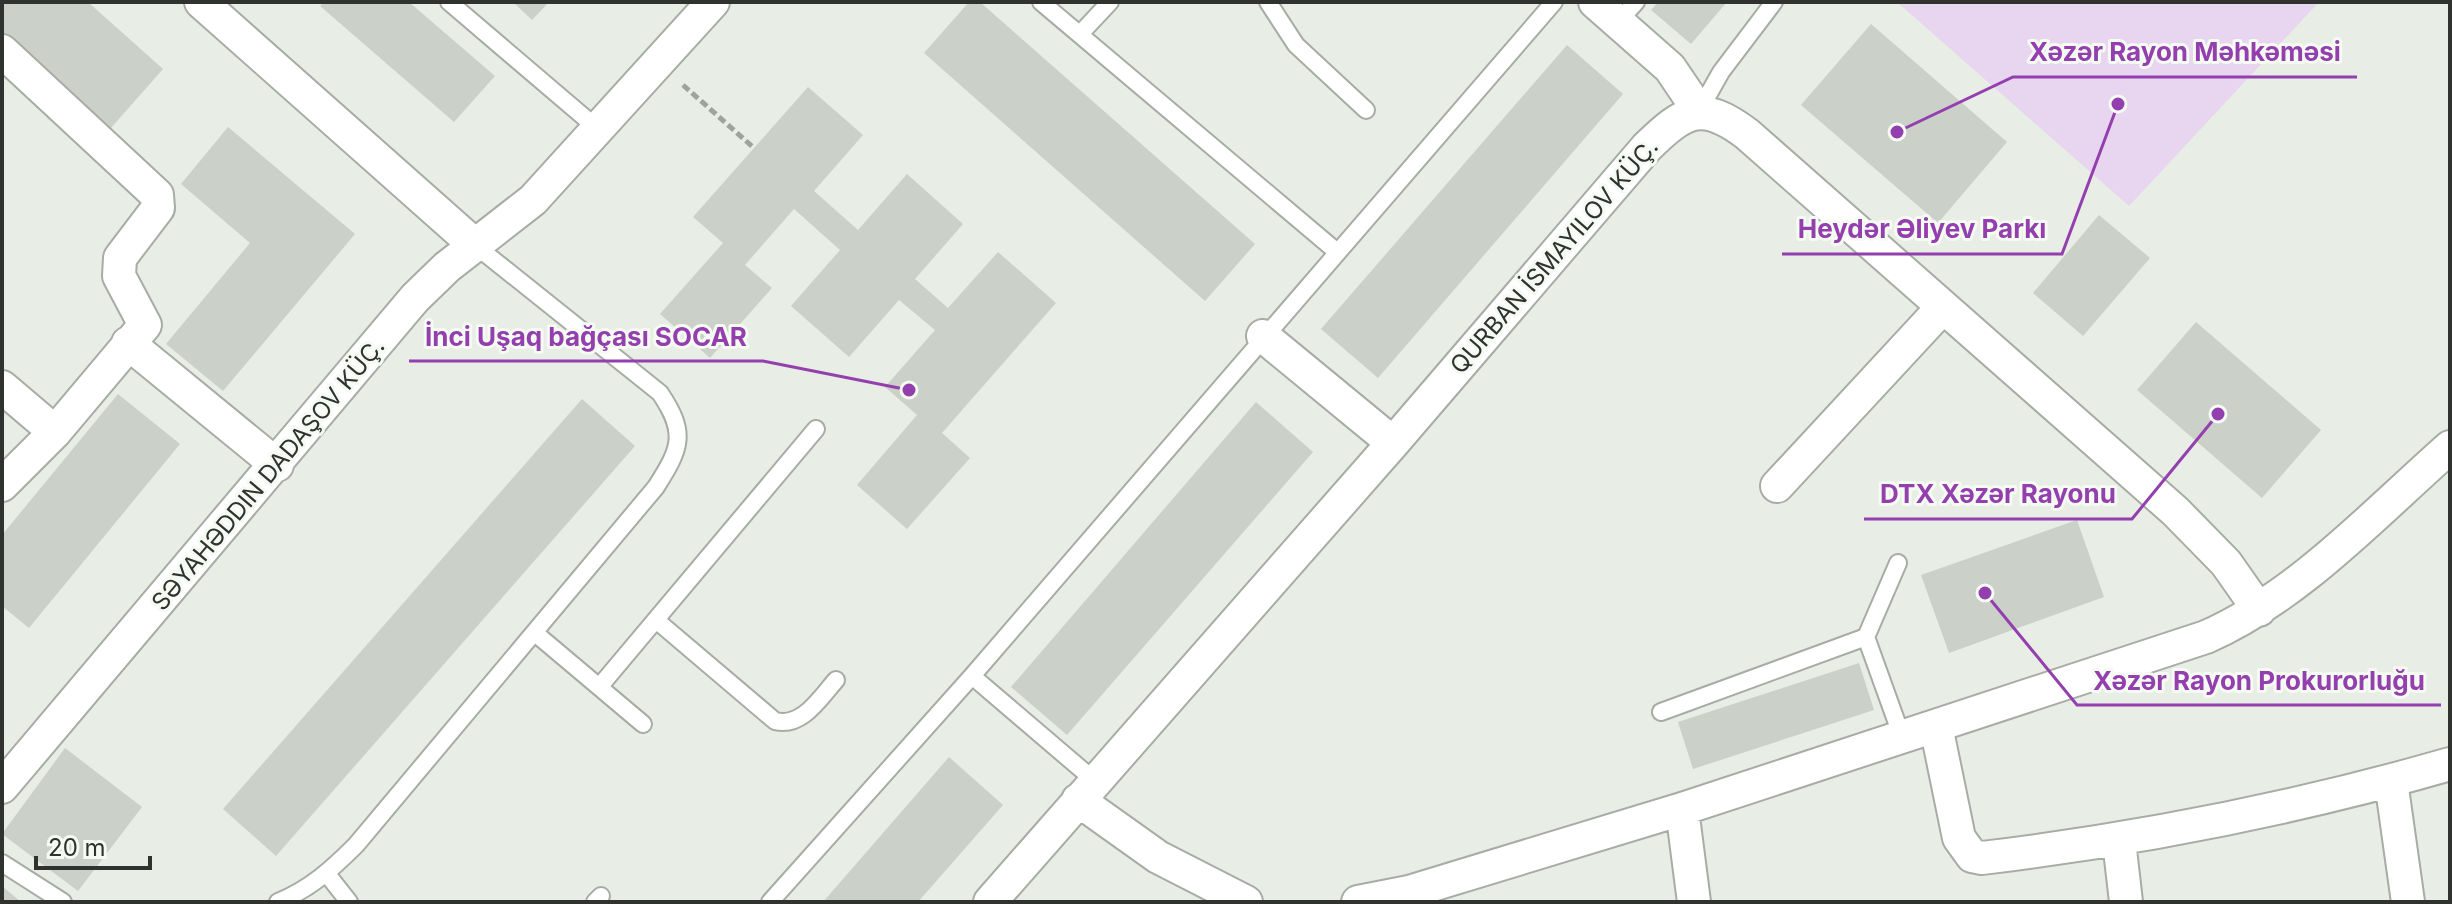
<svg xmlns="http://www.w3.org/2000/svg" width="2452" height="904" viewBox="0 0 2452 904" font-family="Inter,sans-serif">
  <style>
    .green { fill: #e8d5ef }
    .building { fill: #cbd0c9 }
    .lines { fill: none; stroke-linecap: round; stroke-linejoin: round }
    .service-casing { stroke: #a7aca5; stroke-width: 20 }
    .minor-casing { stroke: #a7aca5; stroke-width: 36 }
    .path { stroke: #9fa39e; stroke-width: 5; stroke-dasharray: 8 4; stroke-linecap: butt }
    .service { stroke: #fff; stroke-width: 16 }
    .minor { stroke: #fff; stroke-width: 32 }
    .labels { text-anchor: middle; dominant-baseline: central; stroke-width: 6; stroke-linejoin: round; paint-order: stroke }
    .street-label { font-size: 24px; fill: #303230; stroke: #f5faf3 }
    .leader { fill: none; stroke: #933fae; stroke-width: 3 }
    .callout-dot { fill: #933fae; stroke: #f5faf3; stroke-width: 3 }
    .callout-label { font-size: 26px; text-anchor: middle; font-weight: bold; fill: #933fae; stroke: #f5faf3; stroke-width: 6; stroke-linejoin: round; paint-order: stroke }
  </style>
  <rect width="100%" height="100%" fill="#e8ede6"/>
  <path class="green" d="M 1897,2 L 2319,2 L 2129,206 Z"/>
  <path class="building" d="M 2,2 L 88,2 L 163,69 L 110,129 L 2,33 Z
    M 324,2 L 409,2 L 495,76 L 454,122 L 320,6 Z
    M 513,2 L 549,2 L 532,20 Z
    M 969,2 L 980,2 L 1255,244 L 1205,301 L 924,53 Z
    M 1658,2 L 1727,2 L 1691,44 L 1651,10 Z
    M 1871,24 L 2007,142 L 1938,223 L 1801,105 Z
    M 1567,45 L 1623,94 L 1378,378 L 1321,329 Z
    M 808,87 L 863,135 L 814,191 L 858,230 L 907,174 L 963,224 L 915,279 L 948,308 L 998,252 L 1056,303 L 942,433 L 970,458 L 907,529 L 857,485 L 917,415 L 885,387 L 935,330 L 899,300 L 849,357 L 791,306 L 840,250 L 794,209 L 745,265 L 772,288 L 710,358 L 660,314 L 723,243 L 693,217 Z
    M 228,127 L 355,234 L 223,391 L 166,344 L 250,243 L 181,184 Z
    M 2099,215 L 2150,258 L 2083,336 L 2033,293 Z
    M 2196,322 L 2321,430 L 2262,498 L 2137,390 Z
    M 118,394 L 180,444 L 29,628 L 2,606 L 2,535 Z
    M 582,399 L 635,446 L 276,856 L 223,809 Z
    M 1256,402 L 1313,452 L 1067,735 L 1011,687 Z
    M 2077,520 L 2104,597 L 1949,653 L 1921,575 Z
    M 1859,663 L 1874,710 L 1693,769 L 1678,722 Z
    M 65,748 L 142,807 L 78,891 L 2,834 Z
    M 949,757 L 1003,805 L 918,902 L 823,902 Z
    M 2,886 L 21,902 L 2,902 Z"/>
  <g class="lines">
    <g class="service-casing">
      <path id="service" d="M 449,2 L 598,129
        M 1041,2 L 1336,251
        M 1268,2 L 1296,45 L 1366,110
        M 1619,21 L 1636,2
        M 1080,34 L 1110,2
        M 1699,111 L 1721,72 L 1774,2
        M 656,620 L 775,721 C 802,728 820,698 836,680
        M 535,633 L 643,724
        M 1866,637 L 1898,563
        M 972,676 L 1095,781
        M 600,686 L 816,429
        M 1661,712 L 1866,637 L 1902,737
        M 2,863 L 63,902
        M 327,874 L 349,902
        M 278,902 C 310,889 332,869 356,845 L 656,487 C 681,448 687,433 660,393 L 476,246
        M 595,902 L 601,896
        M 770,902 L 972,676 L 1554,2"/>
    </g>
    <g class="minor-casing">
      <path id="minor" d="M 201,2 L 476,246
        M 1595,2 L 1670,68 L 1699,111
        M 2,51 L 157,195 L 158,208 L 120,258 L 119,276 L 145,325 L 55,432 L 2,485
        M 1263,336 L 1393,443
        M 128,343 L 277,465
        M 2,387 L 55,432
        M 1777,486 L 1943,307
        M 1936,726 L 1959,838 L 1972,856 L 1982,858 C 2140,839 2297,808 2450,764
        M 2391,781 L 2408,902
        M 2,787 L 415,298 L 447,267 L 533,200 L 713,2
        M 1078,800 L 1158,857 L 1246,902
        M 1682,809 L 1694,902
        M 2119,841 L 2126,902
        M 990,902 L 1393,443 L 1647,147 C 1685,110 1702,100 1747,134 L 2175,511 L 2226,563 L 2259,610
        M 1358,902 L 1409,892 L 1682,809 L 2206,637 C 2299,596 2374,514 2450,447"/>
    </g>
    <path class="path" d="M 683,85 L 754,148"/>
    <use href="#service" class="service"/>
    <use href="#minor" class="minor"/>
  </g>
  <g class="labels">
    <g class="street-label">
      <text transform="translate(1554 256) rotate(-49)">QURBAN İSMAYILOV KÜÇ.</text>
      <text transform="translate(268 474) rotate(-50)">SƏYAHƏDDIN DADAŞOV KÜÇ.</text>
    </g>
  </g>
  <path class="leader" d="M1897 132L2013 77H2357M2118 104L2062 254H1782M909 390L763 361H409M2218 414L2132 519H1864M1985 593L2077 705H2441"/>
  <g class="callout-dot">
    <circle cx="1897" cy="132" r="8"/>
    <circle cx="2118" cy="104" r="8"/>
    <circle cx="909" cy="390" r="8"/>
    <circle cx="2218" cy="414" r="8"/>
    <circle cx="1985" cy="593" r="8"/>
  </g>
  <g class="callout-label">
    <text x="2185" y="61">Xəzər Rayon Məhkəməsi</text>
    <text x="1922" y="238">Heydər Əliyev Parkı</text>
    <text x="586" y="346">İnci Uşaq bağçası SOCAR</text>
    <text x="1998" y="503">DTX Xəzər Rayonu</text>
    <text x="2259" y="690">Xəzər Rayon Prokurorluğu</text>
  </g>
  <rect width="2452" height="904" fill="none" stroke="#303230" stroke-width="8"/>
  <path d="M36 856v12h114v-12" fill="none" stroke="#303230" stroke-width="4"/>
  <text x="48" y="856" font-size="24" fill="#303230" stroke="#f5faf3" stroke-width="6" paint-order="stroke">20 m</text>
</svg>
